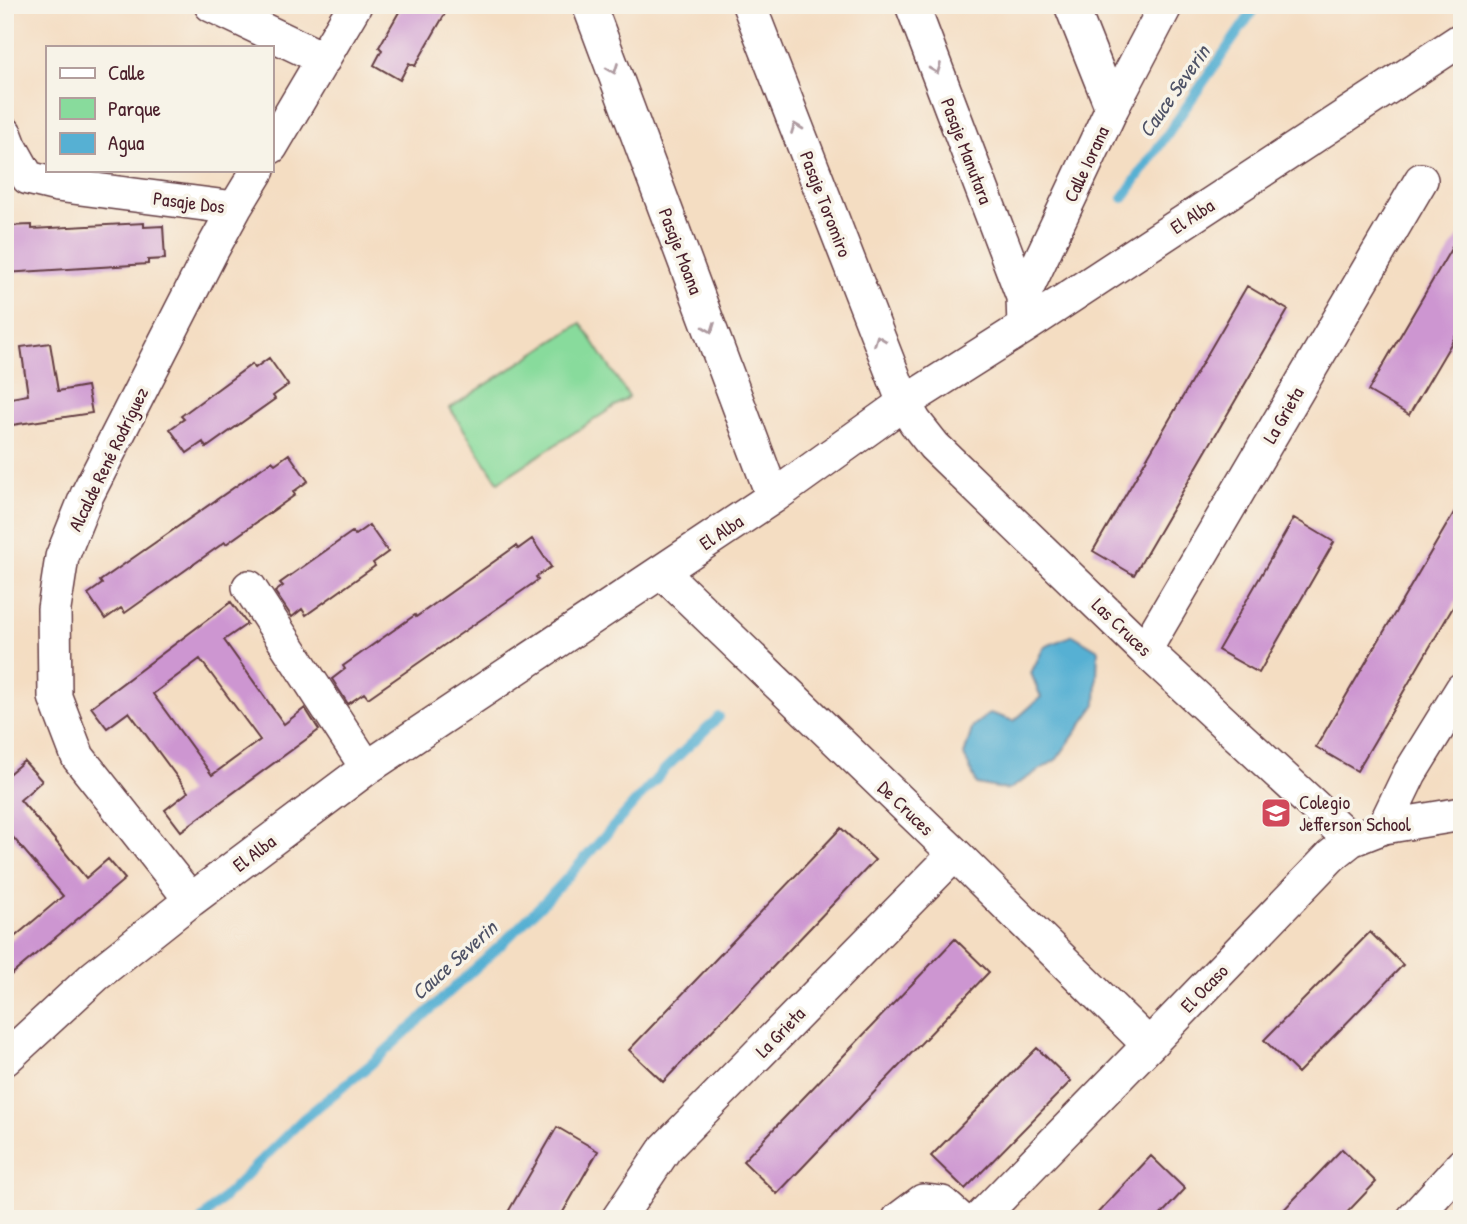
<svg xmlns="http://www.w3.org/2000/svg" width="1467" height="1224" viewBox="0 0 1467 1224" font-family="'Patrick Hand',sans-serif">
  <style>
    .green { fill: #88db9c; stroke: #697d64; stroke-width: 2 }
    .water { fill: #56b0d3; stroke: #50687f; stroke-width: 2 }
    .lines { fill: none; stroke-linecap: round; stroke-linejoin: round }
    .stream { stroke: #56b0d3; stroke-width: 10 }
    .building { fill: #cd96d1; fill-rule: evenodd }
    .minor-casing { stroke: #643c42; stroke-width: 36 }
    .minor { stroke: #fff; stroke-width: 33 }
    .oneway { stroke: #ae9aa0 }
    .labels { text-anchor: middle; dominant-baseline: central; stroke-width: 7; stroke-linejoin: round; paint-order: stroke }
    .street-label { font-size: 19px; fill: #4a1f2b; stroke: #f7f3e8 }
    .poi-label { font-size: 19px; fill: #4a1f2b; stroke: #f7f3e8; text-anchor: start }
    .water-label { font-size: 21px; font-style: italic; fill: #4e5266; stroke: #f7f3e8 }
  </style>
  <rect width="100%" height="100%" fill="#f7f3e8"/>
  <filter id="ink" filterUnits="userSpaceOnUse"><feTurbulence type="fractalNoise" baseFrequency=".0143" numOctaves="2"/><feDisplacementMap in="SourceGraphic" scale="14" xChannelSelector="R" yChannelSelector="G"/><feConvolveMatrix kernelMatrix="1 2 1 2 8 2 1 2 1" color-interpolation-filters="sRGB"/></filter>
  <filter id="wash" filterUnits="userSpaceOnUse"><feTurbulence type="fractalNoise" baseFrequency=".00686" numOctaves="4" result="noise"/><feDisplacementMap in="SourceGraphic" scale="28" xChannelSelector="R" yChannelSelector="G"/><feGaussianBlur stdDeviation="1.57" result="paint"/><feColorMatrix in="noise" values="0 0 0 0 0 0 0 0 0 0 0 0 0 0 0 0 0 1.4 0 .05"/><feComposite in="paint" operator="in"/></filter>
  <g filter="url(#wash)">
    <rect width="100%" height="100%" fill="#f4ddc2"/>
    <path class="green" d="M 581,323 L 629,397 L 498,482 L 450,408 Z"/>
    <path class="water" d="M 1073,635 L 1098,650 L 1096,704 L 1057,759 L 1008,790 L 977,784 L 964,755 L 973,726 L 990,713 L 1014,721 L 1041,697 L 1031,673 L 1044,647 Z"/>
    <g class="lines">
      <path class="stream" d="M 1123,198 L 1257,5
        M 202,1219 L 303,1119 L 370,1065 L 503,943 L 557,889 L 665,769 L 719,717"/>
    </g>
    <g id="blocks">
      <path class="building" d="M 403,5 L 450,5 L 415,66 L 409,63 L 400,80 L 374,65 L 382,50 L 379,47 Z
        M 144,223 L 144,227 L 163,226 L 165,259 L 148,260 L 148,264 L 5,273 L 5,226 L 32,225 L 32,229 Z
        M 1462,230 L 1462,325 L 1409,415 L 1368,391 Z
        M 1247,286 L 1288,310 L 1134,575 L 1093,551 Z
        M 50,343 L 58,391 L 87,386 L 92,413 L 5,426 L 5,399 L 28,395 L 21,347 Z
        M 269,358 L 288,385 L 273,396 L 275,399 L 206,448 L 203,442 L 187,453 L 170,429 L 184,419 L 181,416 L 252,364 L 255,368 Z
        M 289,454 L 308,481 L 293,492 L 295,495 L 226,544 L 225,542 L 125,613 L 121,608 L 105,619 L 88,594 L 102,584 L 100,581 L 272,461 L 275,464 Z
        M 1462,499 L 1462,592 L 1357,771 L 1316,747 Z
        M 1294,518 L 1334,542 L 1259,673 L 1218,650 Z
        M 369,525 L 388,552 L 373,563 L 375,566 L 306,615 L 302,609 L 292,617 L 275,592 L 283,586 L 280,583 L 352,532 L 355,535 Z
        M 532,539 L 551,567 L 536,577 L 538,580 L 368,698 L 364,693 L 348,704 L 332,679 L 345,669 L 343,666 L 415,615 L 416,617 L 516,546 L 518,549 Z
        M 231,602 L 247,624 L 224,640 L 284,724 L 305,708 L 319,730 L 181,831 L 165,810 L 188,792 L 129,712 L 107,728 L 91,707 ZM 200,659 L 260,740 L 212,775 L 153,694 Z
        M 24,761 L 42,781 L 20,800 L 54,839 L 86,878 L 108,859 L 125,879 L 5,980 L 5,945 L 63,896 L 5,828 L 5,777 Z
        M 841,828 L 875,860 L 663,1082 L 629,1050 Z
        M 1370,932 L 1403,965 L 1298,1073 L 1264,1040 Z
        M 955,939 L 989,972 L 777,1194 L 743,1161 Z
        M 1037,1048 L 1071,1081 L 965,1189 L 931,1156 Z
        M 557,1127 L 598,1151 L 559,1219 L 504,1219 Z
        M 1342,1149 L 1376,1182 L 1341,1219 L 1275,1219 Z
        M 1151,1156 L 1185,1189 L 1157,1219 L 1092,1219 Z"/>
    </g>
  </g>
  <g filter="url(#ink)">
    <use href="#blocks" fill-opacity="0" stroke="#643c42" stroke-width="2"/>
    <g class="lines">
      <g class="minor-casing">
        <path id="minor" d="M 211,5 L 324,59
          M 589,5 L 773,497
          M 749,5 L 904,403 L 915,422 L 934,446 L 1145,650 L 1351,840
          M 912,5 L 1023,297
          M 1071,5 L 1112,108
          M 5,133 L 10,146 L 28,178 L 57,185 L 235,208
          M 271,147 L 355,5
          M 1024,327 L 1023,297 L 1112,108 L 1166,5
          M 662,572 L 955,854 L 1149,1045
          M 249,587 L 367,768
          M 1145,650 L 1421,180
          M 1384,827 L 1410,773 L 1462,689
          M 191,900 L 78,757 L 55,697 L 54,609 L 62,557 L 87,495 L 212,250 L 235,208 L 258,170
          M 5,1059 L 95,976 L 191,900 L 367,768 L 773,497 L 904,403 L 1024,327 L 1462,39
          M 618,1219 L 665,1149 L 955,854
          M 899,1219 L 923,1201 L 942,1203 L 960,1219
          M 979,1219 L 1149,1045 L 1331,856 L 1351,840 L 1384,827 L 1462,814
          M 1413,1219 L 1462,1165"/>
      </g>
      <use href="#minor" class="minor"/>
    </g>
    <defs><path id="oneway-chevron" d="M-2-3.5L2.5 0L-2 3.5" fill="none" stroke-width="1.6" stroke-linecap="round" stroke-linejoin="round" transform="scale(1.75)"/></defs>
    <g class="oneway">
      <use href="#oneway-chevron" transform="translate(613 69) rotate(69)"/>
      <use href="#oneway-chevron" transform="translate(936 69) rotate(69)"/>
      <use href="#oneway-chevron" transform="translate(796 128) rotate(-111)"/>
      <use href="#oneway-chevron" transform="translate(710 328) rotate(69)"/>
      <use href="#oneway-chevron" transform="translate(879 340) rotate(-111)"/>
    </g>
  </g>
  <defs>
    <g id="school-square" transform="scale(1.575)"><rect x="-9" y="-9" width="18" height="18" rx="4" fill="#d1495b" stroke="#f7f3e8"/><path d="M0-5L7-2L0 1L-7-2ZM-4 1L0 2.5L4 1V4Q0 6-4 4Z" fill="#fff"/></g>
  </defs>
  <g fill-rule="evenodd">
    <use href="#school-square" x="1276" y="813"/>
  </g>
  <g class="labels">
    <g class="street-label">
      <text transform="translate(967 151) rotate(69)">Pasaje Manutara</text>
      <text transform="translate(1086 164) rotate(-65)">Calle Iorana</text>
      <text transform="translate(189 202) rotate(7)">Pasaje Dos</text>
      <text transform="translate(826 204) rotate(69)">Pasaje Toromiro</text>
      <text transform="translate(1192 216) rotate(-33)">El Alba</text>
      <text transform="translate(681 251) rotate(69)">Pasaje Moana</text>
      <text transform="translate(1283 415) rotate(-60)">La Grieta</text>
      <text transform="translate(108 459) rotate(-64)">Alcalde René Rodríguez</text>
      <text transform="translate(721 532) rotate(-34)">El Alba</text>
      <text transform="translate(1122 627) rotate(44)">Las Cruces</text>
      <text transform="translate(906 808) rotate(44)">De Cruces</text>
      <text transform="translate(254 853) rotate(-37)">El Alba</text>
      <text transform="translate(1204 988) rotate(-46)">El Ocaso</text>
      <text transform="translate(780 1032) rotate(-46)">La Grieta</text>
    </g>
    <g class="poi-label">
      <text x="1299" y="802">Colegio<tspan x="1299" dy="22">Jefferson School</tspan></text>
    </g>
    <g class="water-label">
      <text transform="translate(1174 91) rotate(-55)">Cauce Severin</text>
      <text transform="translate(454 960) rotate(-42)">Cauce Severin</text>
    </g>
  </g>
  <rect width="1467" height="1224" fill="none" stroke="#f7f3e8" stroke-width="28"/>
  <rect x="46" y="46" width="228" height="126" fill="#f7f3e8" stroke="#b29e9c" stroke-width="2"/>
  <rect x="60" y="68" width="35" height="10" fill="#ffffff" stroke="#b29e9c" stroke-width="2"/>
  <text x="108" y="80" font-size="21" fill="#4a1f2b">Calle</text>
  <rect x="60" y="98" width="35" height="21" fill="#88db9c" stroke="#b29e9c" stroke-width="2"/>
  <text x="108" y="116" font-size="21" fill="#4a1f2b">Parque</text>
  <rect x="60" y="133" width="35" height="21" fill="#56b0d3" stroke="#b29e9c" stroke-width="2"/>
  <text x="108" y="150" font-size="21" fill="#4a1f2b">Agua</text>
</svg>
